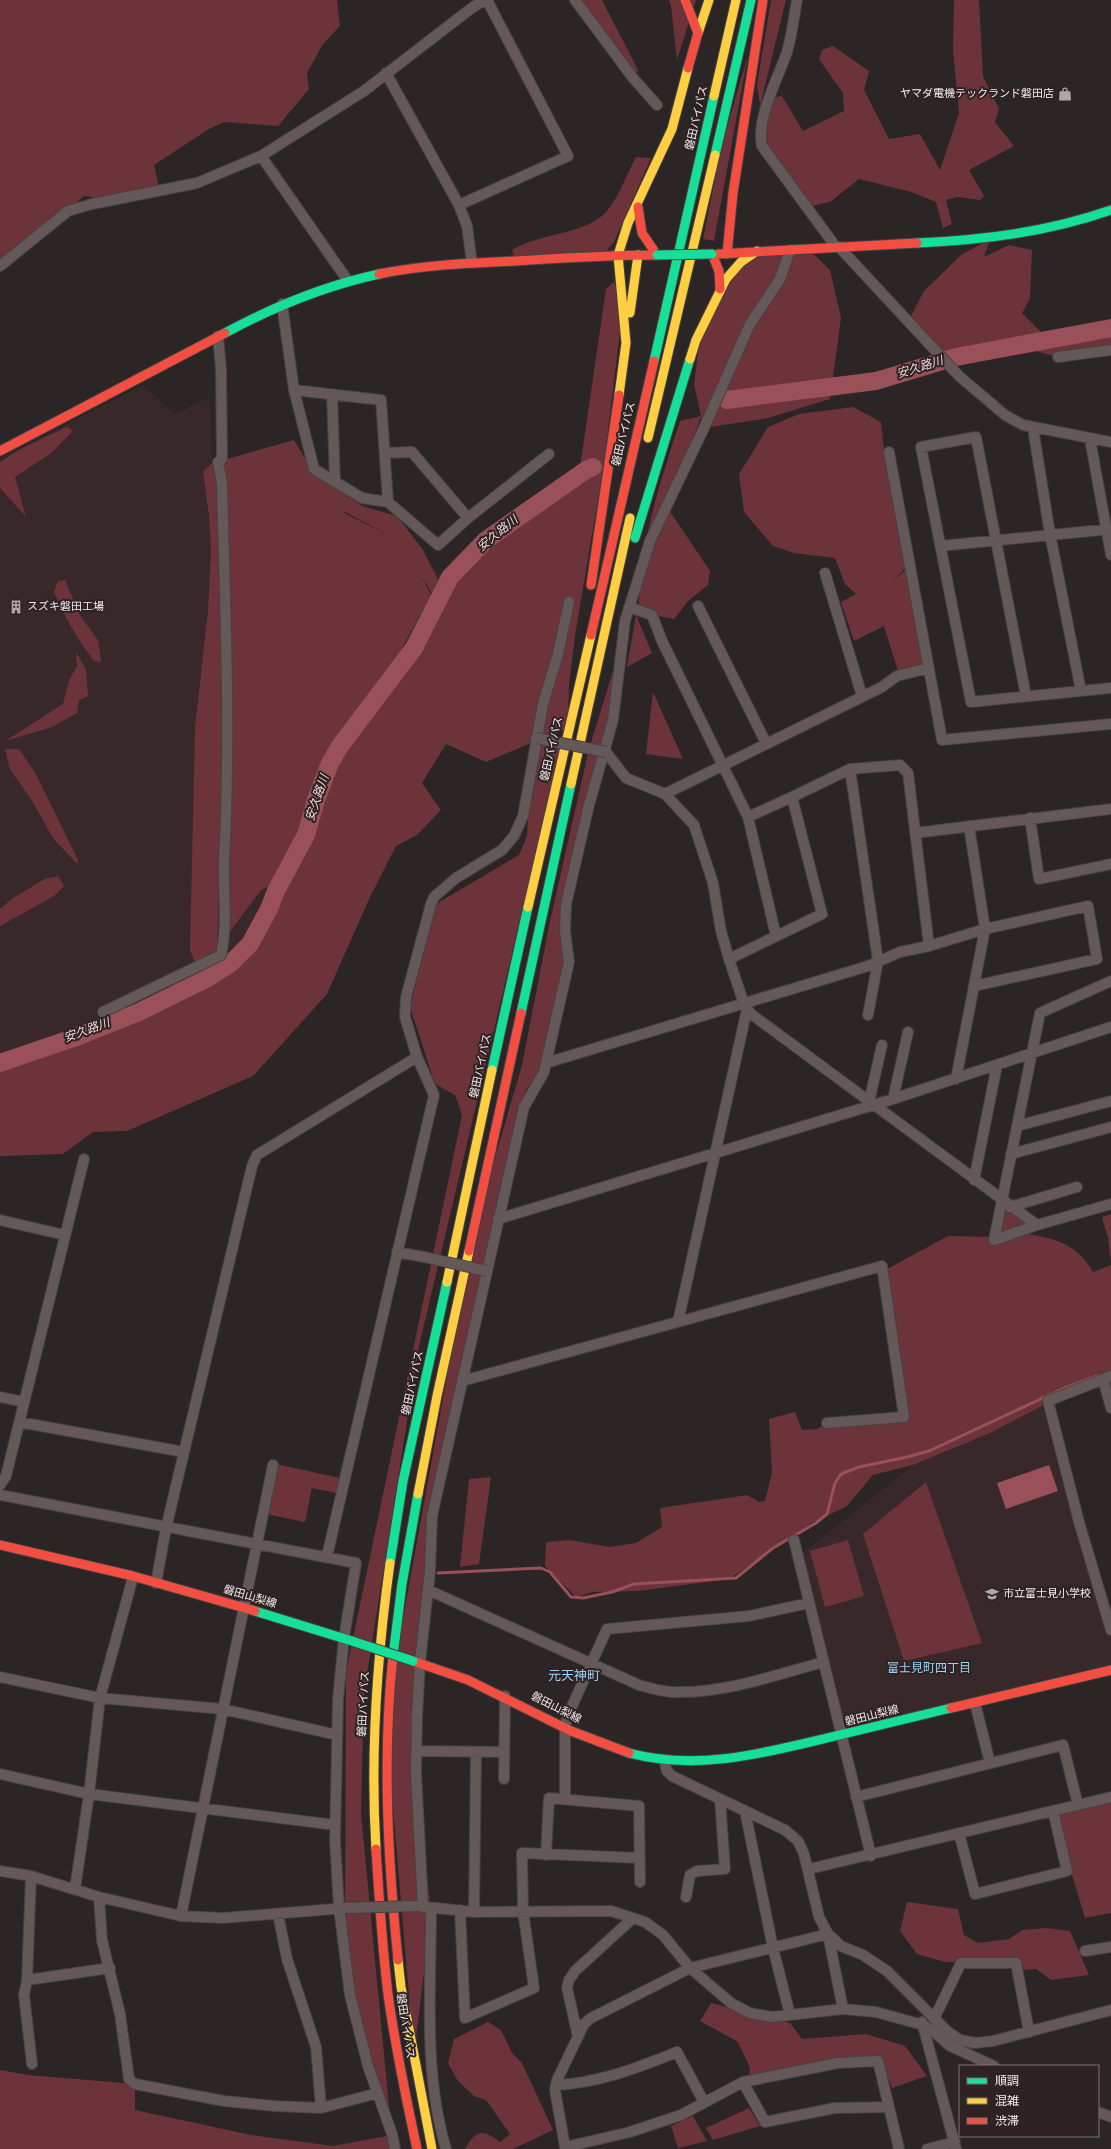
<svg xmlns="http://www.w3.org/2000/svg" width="1111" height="2149" viewBox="0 0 1111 2149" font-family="Overpass,'Noto Sans JP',sans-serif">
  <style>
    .built { fill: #39282a }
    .green { fill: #6c333a; fill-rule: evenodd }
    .water { fill: #995059 }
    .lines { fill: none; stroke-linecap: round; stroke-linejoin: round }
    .stream { stroke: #995059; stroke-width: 3 }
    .river { stroke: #995059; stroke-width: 18 }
    .street-casing { stroke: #464242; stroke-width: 12 }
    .fast-casing { stroke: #464242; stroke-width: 11 }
    .slow-casing { stroke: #464242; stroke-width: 11 }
    .jam-casing { stroke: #464242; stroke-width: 11 }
    .street { stroke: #645859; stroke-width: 10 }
    .fast { stroke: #16e098; stroke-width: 9 }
    .slow { stroke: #ffcf43; stroke-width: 9 }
    .jam { stroke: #f24e42; stroke-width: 9 }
    .street-bridge-casing { stroke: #464242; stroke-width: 12; stroke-linecap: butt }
    .fast-bridge-casing { stroke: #464242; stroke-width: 11; stroke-linecap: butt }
    .street-bridge { stroke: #645859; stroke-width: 10 }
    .fast-bridge { stroke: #16e098; stroke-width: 9 }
    .labels { text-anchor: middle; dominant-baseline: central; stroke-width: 4; stroke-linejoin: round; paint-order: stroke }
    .poi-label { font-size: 11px; fill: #f5eded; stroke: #2e2223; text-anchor: start }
    .street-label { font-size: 11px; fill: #f5eded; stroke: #2e2223 }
    .water-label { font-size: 12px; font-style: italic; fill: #f0d8d9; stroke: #2e2223 }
    .neighbourhood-label { font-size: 12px; fill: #96d3f7; stroke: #2e2223 }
    .quarter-label { font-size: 13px; fill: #96d3f7; stroke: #2e2223 }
  </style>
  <rect width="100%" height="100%" fill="#2b2525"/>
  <path class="built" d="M 143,385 L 174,414 L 210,398 L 212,473 L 285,443 L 326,500 L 382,518 L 454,588 L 337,800 L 253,943 L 183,1006 L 0,1061 L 0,458 Z
    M 1042,1405 L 1111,1630 L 1111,1670 L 841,1735 L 798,1557 L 913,1465 L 990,1433 Z"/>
  <path class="green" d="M 0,0 L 337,0 L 340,26 L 323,44 L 307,73 L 309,89 L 278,126 L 224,122 L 209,129 L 154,165 L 159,187 L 105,199 L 84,196 L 0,269 Z
    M 574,0 L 602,0 L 638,70 L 633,78 Z
    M 669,0 L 696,0 L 677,60 L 671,6 Z
    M 771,0 L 786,0 L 760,106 L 757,85 Z
    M 954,0 L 979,0 L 983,76 L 999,109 L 995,122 L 1014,146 L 969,170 L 984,196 L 980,200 L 958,197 L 946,200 L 952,224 L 943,228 L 936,202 L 911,192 L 859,179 L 830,202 L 807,207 L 760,137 L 769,98 L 782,96 L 803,131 L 844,111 L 843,93 L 819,59 L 822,50 L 833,46 L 869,71 L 864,90 L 889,139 L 920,134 L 940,170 L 959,113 L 953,50 Z
    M 748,55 L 714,241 L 703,239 L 722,144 Z
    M 636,157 L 651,158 L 614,242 L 602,256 L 515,260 L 512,250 C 539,233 588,234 607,211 C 619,196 627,174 636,157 Z
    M 990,239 L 984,257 L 1009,245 L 1032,250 L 1030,298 L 1022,313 L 1043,334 L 1111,321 L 1111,350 L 1058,357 L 997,341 L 986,352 L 938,354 L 908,322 L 924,291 L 961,255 Z
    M 808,249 L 830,270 L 841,318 L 830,399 L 768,418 L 704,428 L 701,417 L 667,507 L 710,571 L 708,585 L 688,601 L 674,619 L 652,615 L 639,603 C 640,542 661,479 680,421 L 701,416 L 694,384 L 701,329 L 720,289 L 757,251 Z
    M 614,282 L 623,307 L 604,463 L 575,636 L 569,685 L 568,728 L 542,739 L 562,743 L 419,1346 L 364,1693 L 361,1813 L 390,2117 L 359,2029 L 345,1934 L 346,1672 L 462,1115 L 455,1095 L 435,1084 L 410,1007 L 436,904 L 519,855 L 527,836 L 530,782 L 541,739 L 486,762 L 446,744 L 422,783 L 441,810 L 417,835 L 396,846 L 370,897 L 327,994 L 253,1076 L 127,1131 L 93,1132 L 63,1154 L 0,1156 L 0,1070 L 211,983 L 254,936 L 298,852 L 332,768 L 349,742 L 374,714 L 397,676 L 431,633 L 450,590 L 479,549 L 526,513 L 578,481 L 606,289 Z
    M 853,407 L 881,422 L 885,460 L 907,567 L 891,582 L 907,569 L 925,669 L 898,671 L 884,626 L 854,641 L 841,602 L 856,594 L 845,584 L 835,558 L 794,553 L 773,546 L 744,512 L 739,474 L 768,427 L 799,414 Z
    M 66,427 L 70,428 L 72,432 L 50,454 L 15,477 L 26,517 L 0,488 L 0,462 L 19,450 Z
    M 294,440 L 311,468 L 362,506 L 397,516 L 423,550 L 438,580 L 432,593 L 422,577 L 431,595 L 389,672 L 328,752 L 300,833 L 276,883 L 261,890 L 225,938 L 226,672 L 217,948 L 204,966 L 195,963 L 190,950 L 195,728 L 208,611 L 211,551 L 209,515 L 203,472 L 212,463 ZM 342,510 L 393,538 L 346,514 Z
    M 65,580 L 81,617 L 98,640 L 101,662 L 94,661 C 78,639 64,617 54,592 L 58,581 Z
    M 636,615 L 652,653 L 627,667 Z
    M 623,639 L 602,764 L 573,874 L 566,976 L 546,1063 L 526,1090 L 440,1479 L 430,1559 L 417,1762 L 431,1915 L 414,2054 L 389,1760 L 392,1679 L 473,1233 L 522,1065 L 550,921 L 589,749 Z
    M 76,652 L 86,670 L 88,696 L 79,700 L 77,713 L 52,727 L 5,741 L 63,704 L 69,681 L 77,666 Z
    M 653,692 L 683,759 L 646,754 Z
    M 5,749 L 19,749 L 36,774 L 78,860 L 77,864 L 53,838 L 31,799 L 10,769 Z
    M 58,876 L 64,886 L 54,896 L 0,926 L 0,909 L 13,898 L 45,879 Z
    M 1002,1201 L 1032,1227 L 1019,1232 C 1052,1239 1075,1240 1093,1272 L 1111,1265 L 1111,1408 L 1099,1376 L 990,1433 L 913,1465 L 873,1475 L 847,1506 L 812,1523 L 729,1579 L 638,1591 L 593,1592 L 576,1597 L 545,1566 L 546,1542 L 570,1540 L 609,1547 L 636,1543 L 662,1527 L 660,1508 L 747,1495 L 759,1502 L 765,1501 L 772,1473 L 769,1419 L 795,1412 L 802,1430 L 817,1429 L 827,1423 L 904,1417 L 887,1269 L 948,1236 L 994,1237 Z
    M 1111,1214 L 1111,1261 L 1108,1238 L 1102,1217 Z
    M 276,1464 L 340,1478 L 337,1493 L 312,1488 L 305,1522 L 266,1514 Z
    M 491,1477 L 479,1564 L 460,1567 L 469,1479 Z
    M 926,1482 L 982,1643 L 904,1661 L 863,1534 Z
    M 848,1540 L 864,1596 L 825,1607 L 810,1551 Z
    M 1111,1797 L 1111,1913 L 1085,1918 L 1053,1811 Z
    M 907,1902 L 958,1909 L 964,1935 L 978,1943 L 1009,1939 L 1022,1930 L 1046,1928 L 1070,1931 L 1089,1975 L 1051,1980 L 1036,1969 L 1025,1970 L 1016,1963 L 945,1962 L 917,1954 L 900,1931 Z
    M 711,2003 L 790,2023 L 802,2039 L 866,2034 L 905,2046 L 927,2076 L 892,2088 L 880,2055 L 749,2080 L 750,2068 L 738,2042 L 700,2021 Z
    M 488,2022 L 501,2030 L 512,2053 L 522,2063 L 553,2130 L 513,2149 L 465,2149 C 477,2129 482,2129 500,2142 L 510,2134 L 486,2100 L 474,2096 L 458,2081 L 448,2063 L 454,2039 Z
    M 0,2070 L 28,2075 L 135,2084 L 135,2110 L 251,2135 L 333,2146 L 397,2134 L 399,2149 L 0,2149 Z
    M 749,2108 L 760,2126 L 713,2140 L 706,2128 Z
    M 693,2116 L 707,2141 L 678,2148 L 671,2126 Z"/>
  <path class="water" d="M 1049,1465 L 1058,1491 L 1006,1509 L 997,1483 Z"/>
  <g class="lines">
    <path class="stream" d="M 438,1573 L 541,1568 L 550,1572 L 571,1597 L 583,1598 L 612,1592 L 634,1584 L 736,1578 L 773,1548 L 816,1523 L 827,1514 L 835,1483 L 841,1474 L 859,1467 L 907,1457 L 929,1451 L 1060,1390 L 1097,1376"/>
    <path class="river" d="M 727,400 L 876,381 L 956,357 L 1111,328
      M 0,1063 L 79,1036 L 139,1012 L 208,978 L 231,963 L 250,944 L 269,909 L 276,891 L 306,835 L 316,800 L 330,763 L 340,746 L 414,648 L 450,577 L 486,540 L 586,470 L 593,467"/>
    <g class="street-casing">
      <path id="street" d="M 575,0 L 633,78 L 657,105
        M 797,0 C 794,17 792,35 787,52 C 778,79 756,117 762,146 L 836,247
        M 386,73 L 459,205 L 467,226 L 472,263
        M 261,156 L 348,281
        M 459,205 L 568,156 L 487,0
        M 839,247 L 959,376 L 1005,415 L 1023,425 L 1111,442
        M 0,266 L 68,211 L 92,204 L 197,183 L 261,156 L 364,91 L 473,7 L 485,0
        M 282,304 L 294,390 L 314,469 L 362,498 L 388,502 L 438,545 L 468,518 L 549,454
        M 1058,357 L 1111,350
        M 294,390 L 381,400 L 388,502
        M 332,394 L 335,482
        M 1033,428 L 1050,534 L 1081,691
        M 1090,439 L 1111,555
        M 889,452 L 942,740 L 1111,724
        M 385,453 L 412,452 L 468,518
        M 940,546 L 1111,529
        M 825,573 L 862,696
        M 698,606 L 766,743
        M 629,607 L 652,615 L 662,641 L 748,817 L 776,936
        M 1026,696 L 976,437 L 921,447 L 971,702 L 1111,688
        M 606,752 L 626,778 L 665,794 L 694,825 L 713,883 L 721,931 L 729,959 L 744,1004 L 751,1014 L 1037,1225 L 1111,1204
        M 850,769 L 900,765 L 908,773 L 929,946
        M 665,794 L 882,687 L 897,676 L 929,668
        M 792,797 L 850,769 L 878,961 L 868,1015
        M 1030,818 L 1039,879 L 1111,864
        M 915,833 L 1111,809
        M 729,959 L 822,914 L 792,797 L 748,817
        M 103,1012 L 221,955 C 228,924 223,893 224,861 C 231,735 225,609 222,483 L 218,462 L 222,459 L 221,369 L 218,336
        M 546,1063 L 868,966 L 900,952 L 929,946 L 985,929 L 1088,906 L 1097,959 L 974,986
        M 956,1079 L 985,929 L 969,826
        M 893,1099 L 908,1032
        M 869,1102 L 882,1045
        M 1017,1126 L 1111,1101
        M 1011,1154 L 1111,1127
        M 974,1180 L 997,1065
        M 1010,1207 L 1077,1187
        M 498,1219 L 893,1099 L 1111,1027
        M 0,1220 L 65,1235
        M 1037,1225 L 994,1240 L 1040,1013 L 1111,981
        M 397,1252 L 424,1257
        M 678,1322 L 747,1009
        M 1111,1376 L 1048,1401 L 1079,1522 L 1111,1630
        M 1103,1379 L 1111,1408
        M 462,1381 L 882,1266 L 904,1417 L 827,1423
        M 0,1397 L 24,1402
        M 19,1422 L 184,1452
        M 0,1485 L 6,1476 L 84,1159
        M 0,1495 L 356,1563 L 344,1638 L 338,1699 L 335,1840 L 339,1908 L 350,1995 L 368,2066 L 392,2134 L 395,2149
        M 794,1540 L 871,1856
        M 327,1556 L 434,1095 L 417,1057 L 405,1017 L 406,997 L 431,904 L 434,897 L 456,878 L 502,850 L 514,836 L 523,816 L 543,704 L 558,654 L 569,602
        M 156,1583 L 166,1528 L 252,1166 L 257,1155 L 417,1057
        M 428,1590 L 639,1685 C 653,1689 667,1693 682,1692 C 729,1692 778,1674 824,1662
        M 0,1677 L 100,1698 L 222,1709 L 337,1735
        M 975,1703 L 990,1763
        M 417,1751 L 504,1752
        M 664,1760 L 667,1771 L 672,1776 L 785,1830 L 798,1841 L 804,1854 L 819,1917 L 828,1934 L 841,1946 L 863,1955 L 887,1971 L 948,2032 L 960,2040 L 975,2043 L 993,2041 L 1111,2010
        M 0,1774 L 89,1794 L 335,1825
        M 504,1779 L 505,1696
        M 856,1797 L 1063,1745 L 1078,1805
        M 565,1799 L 565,1727 L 568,1715 L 607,1629 L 749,1616 L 809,1603
        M 745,1811 L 773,1948 L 790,2015
        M 959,1833 L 975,1894 L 1067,1871 L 1053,1811
        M 546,1855 L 549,1798 L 639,1806 L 640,1882
        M 809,1869 L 1111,1797
        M 0,1871 L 31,1876
        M 75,1889 L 89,1794 L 100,1698 L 133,1577
        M 99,1897 L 102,1940 L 120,2014 L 129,2079 L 135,2084 L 224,2101 L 275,2106 L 321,2108 L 378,2093
        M 686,1897 L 690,1875 L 697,1871 L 725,1869 L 720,1799
        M 417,1906 L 474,1912 L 611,1911 L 645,1922 L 663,1935 L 690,1968 L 731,2003 L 750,2013 L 772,2017 L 843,2009 L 876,2012 L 923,2025 L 932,2030 L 950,2046 L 994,2066
        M 423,1907 L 416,1772 L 417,1716 L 420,1662 L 430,1571 L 432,1516 L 524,1107 L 544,1072 L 569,962 L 565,931 L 566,904 L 589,805 L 613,720 L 625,621 L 650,541 L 704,428 L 750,324 L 780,279 L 790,250
        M 431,1908 C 431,1988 423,2071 446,2149
        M 460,1910 L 465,2018 L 534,1988 L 523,1911 L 522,1853 L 639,1858
        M 474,1912 L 476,1752
        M 278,1914 L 287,1959 L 316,2047 L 321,2108
        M 181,1916 L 273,1465
        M 1085,1951 L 1111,1947
        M 27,1980 L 110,1968
        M 843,2009 L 828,1934 L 690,1968 L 591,2018 L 584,2024 L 557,2080 L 555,2090 L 565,2147 L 630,2132 L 681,2115 L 743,2082 L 838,2063 L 878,2061 L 899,2149
        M 934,2019 L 961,1963 L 1016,1963 L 1029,2032
        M 922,2022 L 956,2149
        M 578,2037 L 567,1988 L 569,1980 L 575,1971 L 633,1918
        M 32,2064 L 24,1995 L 27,1980 L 31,1876 L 99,1897 L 181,1916 L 223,1918 L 345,1908
        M 743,2082 L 765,2122 L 835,2108 L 889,2107
        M 556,2085 C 599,2083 637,2068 677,2052 L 704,2102
        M 1098,2112 L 1111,2117
        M 927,2149 L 955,2142"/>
    </g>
    <g class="fast-casing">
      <path id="fast" d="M 715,155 L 751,0
        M 917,243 C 984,240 1048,232 1111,210
        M 225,333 C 275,306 324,286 379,274
        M 654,361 L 714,96
        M 635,538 L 690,359
        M 521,1013 L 571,784
        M 492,1070 L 528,907
        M 390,1563 L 403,1481 L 447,1282
        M 255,1611 L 352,1641
        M 393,1656 L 402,1584 L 418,1494
        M 629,1753 C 696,1771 761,1754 827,1738 C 868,1728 909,1718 951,1708"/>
    </g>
    <g class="slow-casing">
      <path id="slow" d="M 698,33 L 709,0
        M 714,96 L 736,0
        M 618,255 L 628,223 L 672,129 L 688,68
        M 618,255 L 626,343 L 619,395
        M 630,313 L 638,255
        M 690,359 L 696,340 L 726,279 L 741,262 L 757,251
        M 648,438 L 715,155
        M 571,784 L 630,518
        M 528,907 L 591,635
        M 447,1282 L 492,1070
        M 418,1494 L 437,1396 L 469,1251
        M 376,1849 C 370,1754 377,1657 390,1563
        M 398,1960 L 401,1987 L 432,2149"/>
    </g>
    <g class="jam-casing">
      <path id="jam" d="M 685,0 L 698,33 L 688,68
        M 638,207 L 642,233 L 657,255
        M 712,254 L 719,271 L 720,289
        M 718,254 L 917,243
        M 727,254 L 733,193 L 763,0
        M 379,274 C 423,265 469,263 515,261 C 562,258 609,255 657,255
        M 0,451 L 225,333
        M 591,585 L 619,395
        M 591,635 L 654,361
        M 469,1251 L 521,1013
        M 0,1545 L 133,1576 L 255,1611
        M 393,1656 C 382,1757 388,1860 398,1960
        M 413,1661 L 468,1680 L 571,1731 L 629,1753
        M 951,1708 L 1111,1670
        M 376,1849 C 379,1897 382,1946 388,1994 C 395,2046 406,2098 417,2149"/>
    </g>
    <use href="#street" class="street"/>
    <use href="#fast" class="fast"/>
    <use href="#slow" class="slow"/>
    <use href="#jam" class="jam"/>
    <g class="street-bridge-casing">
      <path id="street-bridge" d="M 536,738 L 606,752
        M 424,1257 L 487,1271
        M 346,1908 L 417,1906"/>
    </g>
    <g class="fast-bridge-casing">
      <path id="fast-bridge" d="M 657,255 L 712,254
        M 352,1641 L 413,1661"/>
    </g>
    <use href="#street-bridge" class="street-bridge"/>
    <use href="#fast-bridge" class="fast-bridge"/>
  </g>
  <defs>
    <g id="shop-bare" transform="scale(1.08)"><path d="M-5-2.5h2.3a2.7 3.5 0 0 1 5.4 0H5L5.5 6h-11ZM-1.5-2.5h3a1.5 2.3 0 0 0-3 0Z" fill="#aea7a7" stroke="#2e2223" stroke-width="2.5" paint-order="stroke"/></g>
    <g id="building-bare" transform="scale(1.08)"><path d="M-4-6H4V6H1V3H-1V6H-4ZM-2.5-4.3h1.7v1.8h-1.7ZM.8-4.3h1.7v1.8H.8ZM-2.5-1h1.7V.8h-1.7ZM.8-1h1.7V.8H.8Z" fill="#aea7a7" stroke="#2e2223" stroke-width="2.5" paint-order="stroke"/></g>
    <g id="school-bare" transform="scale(1.08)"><path d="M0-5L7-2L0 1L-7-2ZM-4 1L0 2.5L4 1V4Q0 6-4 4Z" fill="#aea7a7" stroke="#2e2223" stroke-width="2.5" paint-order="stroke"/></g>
  </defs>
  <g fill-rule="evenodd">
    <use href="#shop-bare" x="1065" y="94"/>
    <use href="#building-bare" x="16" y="607"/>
    <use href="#school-bare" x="992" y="1594"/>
  </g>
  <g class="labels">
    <g class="poi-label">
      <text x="1054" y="94" text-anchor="end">ヤマダ電機テックランド磐田店</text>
      <text x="27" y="607">スズキ磐田工場</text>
      <text x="1003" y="1594">市立富士見小学校</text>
    </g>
    <g class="street-label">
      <text transform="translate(697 118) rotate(-77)">磐田バイパス</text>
      <text transform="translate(624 434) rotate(-76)">磐田バイパス</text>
      <text transform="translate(552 749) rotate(-77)">磐田バイパス</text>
      <text transform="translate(481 1066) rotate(-78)">磐田バイパス</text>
      <text transform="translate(413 1383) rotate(-78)">磐田バイパス</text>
      <text transform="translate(250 1597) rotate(16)">磐田山梨線</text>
      <text transform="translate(364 1704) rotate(-87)">磐田バイパス</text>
      <text transform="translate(556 1708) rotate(27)">磐田山梨線</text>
      <text transform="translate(872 1716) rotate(-14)">磐田山梨線</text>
      <text transform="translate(405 2026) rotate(81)">磐田バイパス</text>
    </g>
    <g class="water-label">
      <text transform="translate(920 368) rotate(-17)">安久路川</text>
      <text transform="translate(498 534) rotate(-39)">安久路川</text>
      <text transform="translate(318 798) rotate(-71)">安久路川</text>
      <text transform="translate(87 1031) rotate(-20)">安久路川</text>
    </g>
    <g class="neighbourhood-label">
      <text x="929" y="1669">富士見町四丁目</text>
    </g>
    <g class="quarter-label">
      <text x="574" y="1677">元天神町</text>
    </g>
  </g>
  <rect x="959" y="2065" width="140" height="72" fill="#2e2223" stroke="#7e7374"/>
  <rect x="967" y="2078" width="20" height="6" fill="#16e098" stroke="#7e7374"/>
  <text x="995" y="2085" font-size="12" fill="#f5eded">順調</text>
  <rect x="967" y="2098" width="20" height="6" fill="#ffcf43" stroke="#7e7374"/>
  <text x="995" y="2105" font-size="12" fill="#f5eded">混雑</text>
  <rect x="967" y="2118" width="20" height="6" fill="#f24e42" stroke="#7e7374"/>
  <text x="995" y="2125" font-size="12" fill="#f5eded">渋滞</text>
</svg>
